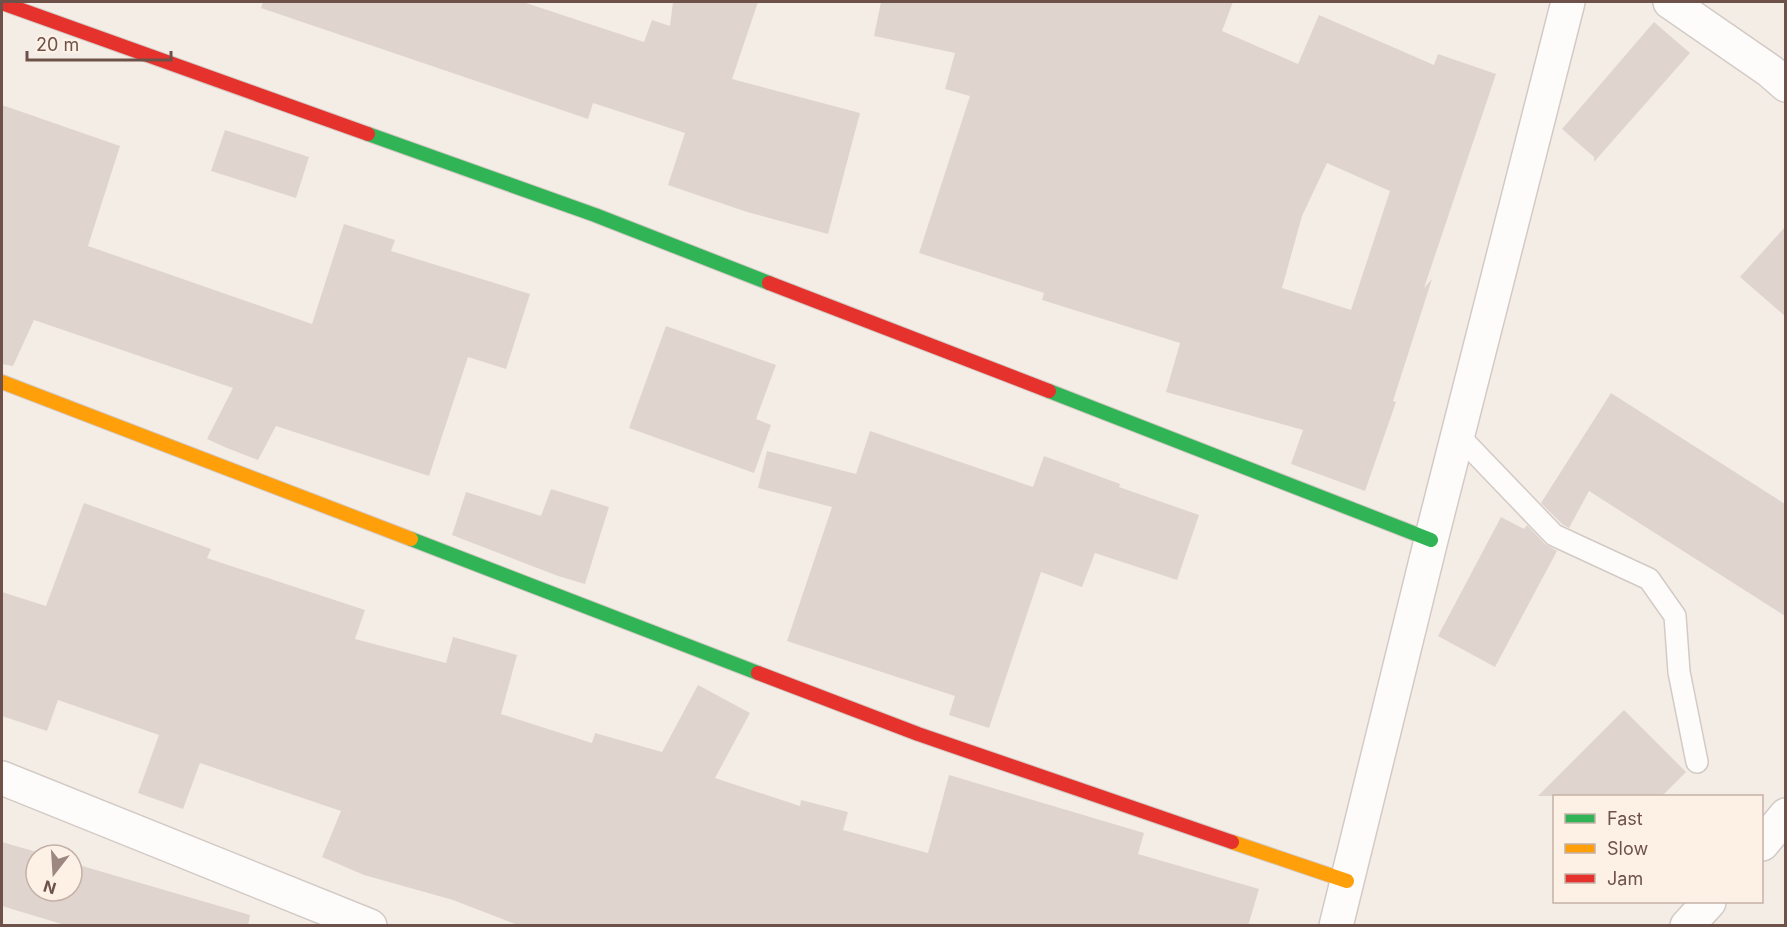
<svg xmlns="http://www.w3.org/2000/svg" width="1787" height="927" viewBox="0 0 1787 927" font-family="Inter,sans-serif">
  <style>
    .building { fill: #e0d4cf; fill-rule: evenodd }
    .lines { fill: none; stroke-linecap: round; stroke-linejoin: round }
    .lane-casing { stroke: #d3cac5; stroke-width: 24 }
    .street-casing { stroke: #d3cac5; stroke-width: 36 }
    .fast-casing { stroke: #d2c8c3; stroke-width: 16 }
    .slow-casing { stroke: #d2c8c3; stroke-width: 16 }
    .jam-casing { stroke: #d2c8c3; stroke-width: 16 }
    .lane { stroke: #fdfcfb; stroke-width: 21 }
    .street { stroke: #fdfcfb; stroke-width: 33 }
    .fast { stroke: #30b455; stroke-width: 14 }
    .slow { stroke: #ff9f0a; stroke-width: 14 }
    .jam { stroke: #e5322d; stroke-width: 14 }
  </style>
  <rect width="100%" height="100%" fill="#f4ede6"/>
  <path class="building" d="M 263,2 L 523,2 L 644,42 L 652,20 L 670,26 L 673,2 L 758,2 L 732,79 L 860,113 L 828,234 L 747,212 L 668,185 L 685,133 L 593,103 L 588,119 L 261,8 Z
    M 881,2 L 1233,2 L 1222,31 L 1298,64 L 1319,15 L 1434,65 L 1438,54 L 1496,74 L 1424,288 L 1432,279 L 1393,401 L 1396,402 L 1365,491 L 1291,464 L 1303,430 L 1166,392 L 1180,343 L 1042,300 L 1044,293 L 919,253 L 970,96 L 945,89 L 955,53 L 874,36 ZM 1327,163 L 1390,191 L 1351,310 L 1282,288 L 1302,216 Z
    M 1654,22 L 1690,53 L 1594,162 L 1594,157 L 1562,129 Z
    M 2,105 L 120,146 L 88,246 L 312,324 L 344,224 L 395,240 L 391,251 L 530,294 L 506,369 L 468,357 L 429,476 L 276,426 L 258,460 L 227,448 L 207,439 L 233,388 L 34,320 L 13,366 L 2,364 Z
    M 225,130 L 309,157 L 296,198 L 211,171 Z
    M 1785,227 L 1785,316 L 1740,277 Z
    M 666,326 L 776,365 L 756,419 L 771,425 L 754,473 L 629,428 Z
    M 1611,393 L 1785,504 L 1785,616 L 1589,491 L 1569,528 L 1562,524 L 1541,503 Z
    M 870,431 L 1033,487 L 1044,456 L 1120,484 L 1119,487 L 1199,515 L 1177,580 L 1095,553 L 1082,587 L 1041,572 L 989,728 L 949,715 L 955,696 L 787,641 L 832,507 L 758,488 L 767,451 L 856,474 Z
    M 551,489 L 609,507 L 585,584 L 558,576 L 452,535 L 466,492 L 541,516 Z
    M 84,503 L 211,549 L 207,558 L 365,610 L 355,639 L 446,663 L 453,637 L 517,655 L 501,714 L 592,743 L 595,733 L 662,752 L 698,685 L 750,713 L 715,778 L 800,806 L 801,800 L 848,812 L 843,830 L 928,853 L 949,775 L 1144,833 L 1138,854 L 1259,889 L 1248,926 L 520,926 L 453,900 L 364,875 L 322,857 L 341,811 L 200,763 L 183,809 L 138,793 L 159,735 L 58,700 L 47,731 L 2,716 L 2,592 L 46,606 Z
    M 1501,517 L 1524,529 L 1527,525 L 1545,544 L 1557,551 L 1495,667 L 1438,636 Z
    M 1624,710 L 1686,772 L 1662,796 L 1538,796 Z
    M 2,842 L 47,855 L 36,855 L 36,891 L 72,891 L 72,863 L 250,915 L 248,926 L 68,926 L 2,906 Z"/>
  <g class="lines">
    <g class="lane-casing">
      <path id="lane" d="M 1458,435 L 1554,535 L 1649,579 L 1675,616 L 1679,672 L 1697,762"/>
    </g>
    <g class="street-casing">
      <path id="street" d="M 1670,2 L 1770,71 L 1786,85
        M 2,778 L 370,926
        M 1762,844 L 1786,815
        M 1336,926 L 1431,540 L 1568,2
        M 1687,926 L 1709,902"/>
    </g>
    <g class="fast-casing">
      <path id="fast" d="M 368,134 L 595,215 L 769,283
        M 1049,391 L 1431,540
        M 411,539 L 758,673"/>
    </g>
    <g class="slow-casing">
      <path id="slow" d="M 2,382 L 411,539
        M 1232,842 L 1347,881"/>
    </g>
    <g class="jam-casing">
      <path id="jam" d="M 2,3 L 368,134
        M 769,283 L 1049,391
        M 758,673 L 918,734 L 1232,842"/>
    </g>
    <use href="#lane" class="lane"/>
    <use href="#street" class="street"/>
    <use href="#fast" class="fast"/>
    <use href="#slow" class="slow"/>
    <use href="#jam" class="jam"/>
  </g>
  <rect width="1787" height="927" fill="none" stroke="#6e524a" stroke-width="6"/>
  <rect x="1553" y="795" width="210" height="108" fill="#fdf1e6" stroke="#c4b1a8" stroke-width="1.5"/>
  <rect x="1565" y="814" width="30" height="9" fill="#30b455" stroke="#c4b1a8" stroke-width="1.5"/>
  <text x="1607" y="825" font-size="18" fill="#6e524a">Fast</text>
  <rect x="1565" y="844" width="30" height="9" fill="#ff9f0a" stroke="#c4b1a8" stroke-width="1.5"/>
  <text x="1607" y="855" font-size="18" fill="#6e524a">Slow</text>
  <rect x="1565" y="874" width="30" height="9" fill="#e5322d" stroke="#c4b1a8" stroke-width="1.5"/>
  <text x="1607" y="885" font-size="18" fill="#6e524a">Jam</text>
  <g transform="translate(54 873) rotate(197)"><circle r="28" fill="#fdf1e6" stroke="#c4b1a8" stroke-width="1.5"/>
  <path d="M0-4.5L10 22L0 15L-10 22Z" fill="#9d8881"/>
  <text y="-9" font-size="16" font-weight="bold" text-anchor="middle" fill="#6e524a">N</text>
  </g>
  <path d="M27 51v9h144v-9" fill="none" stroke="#6e524a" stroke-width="3"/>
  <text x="36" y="51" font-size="18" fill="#6e524a" stroke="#fdf1e6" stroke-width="4.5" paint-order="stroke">20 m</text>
</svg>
